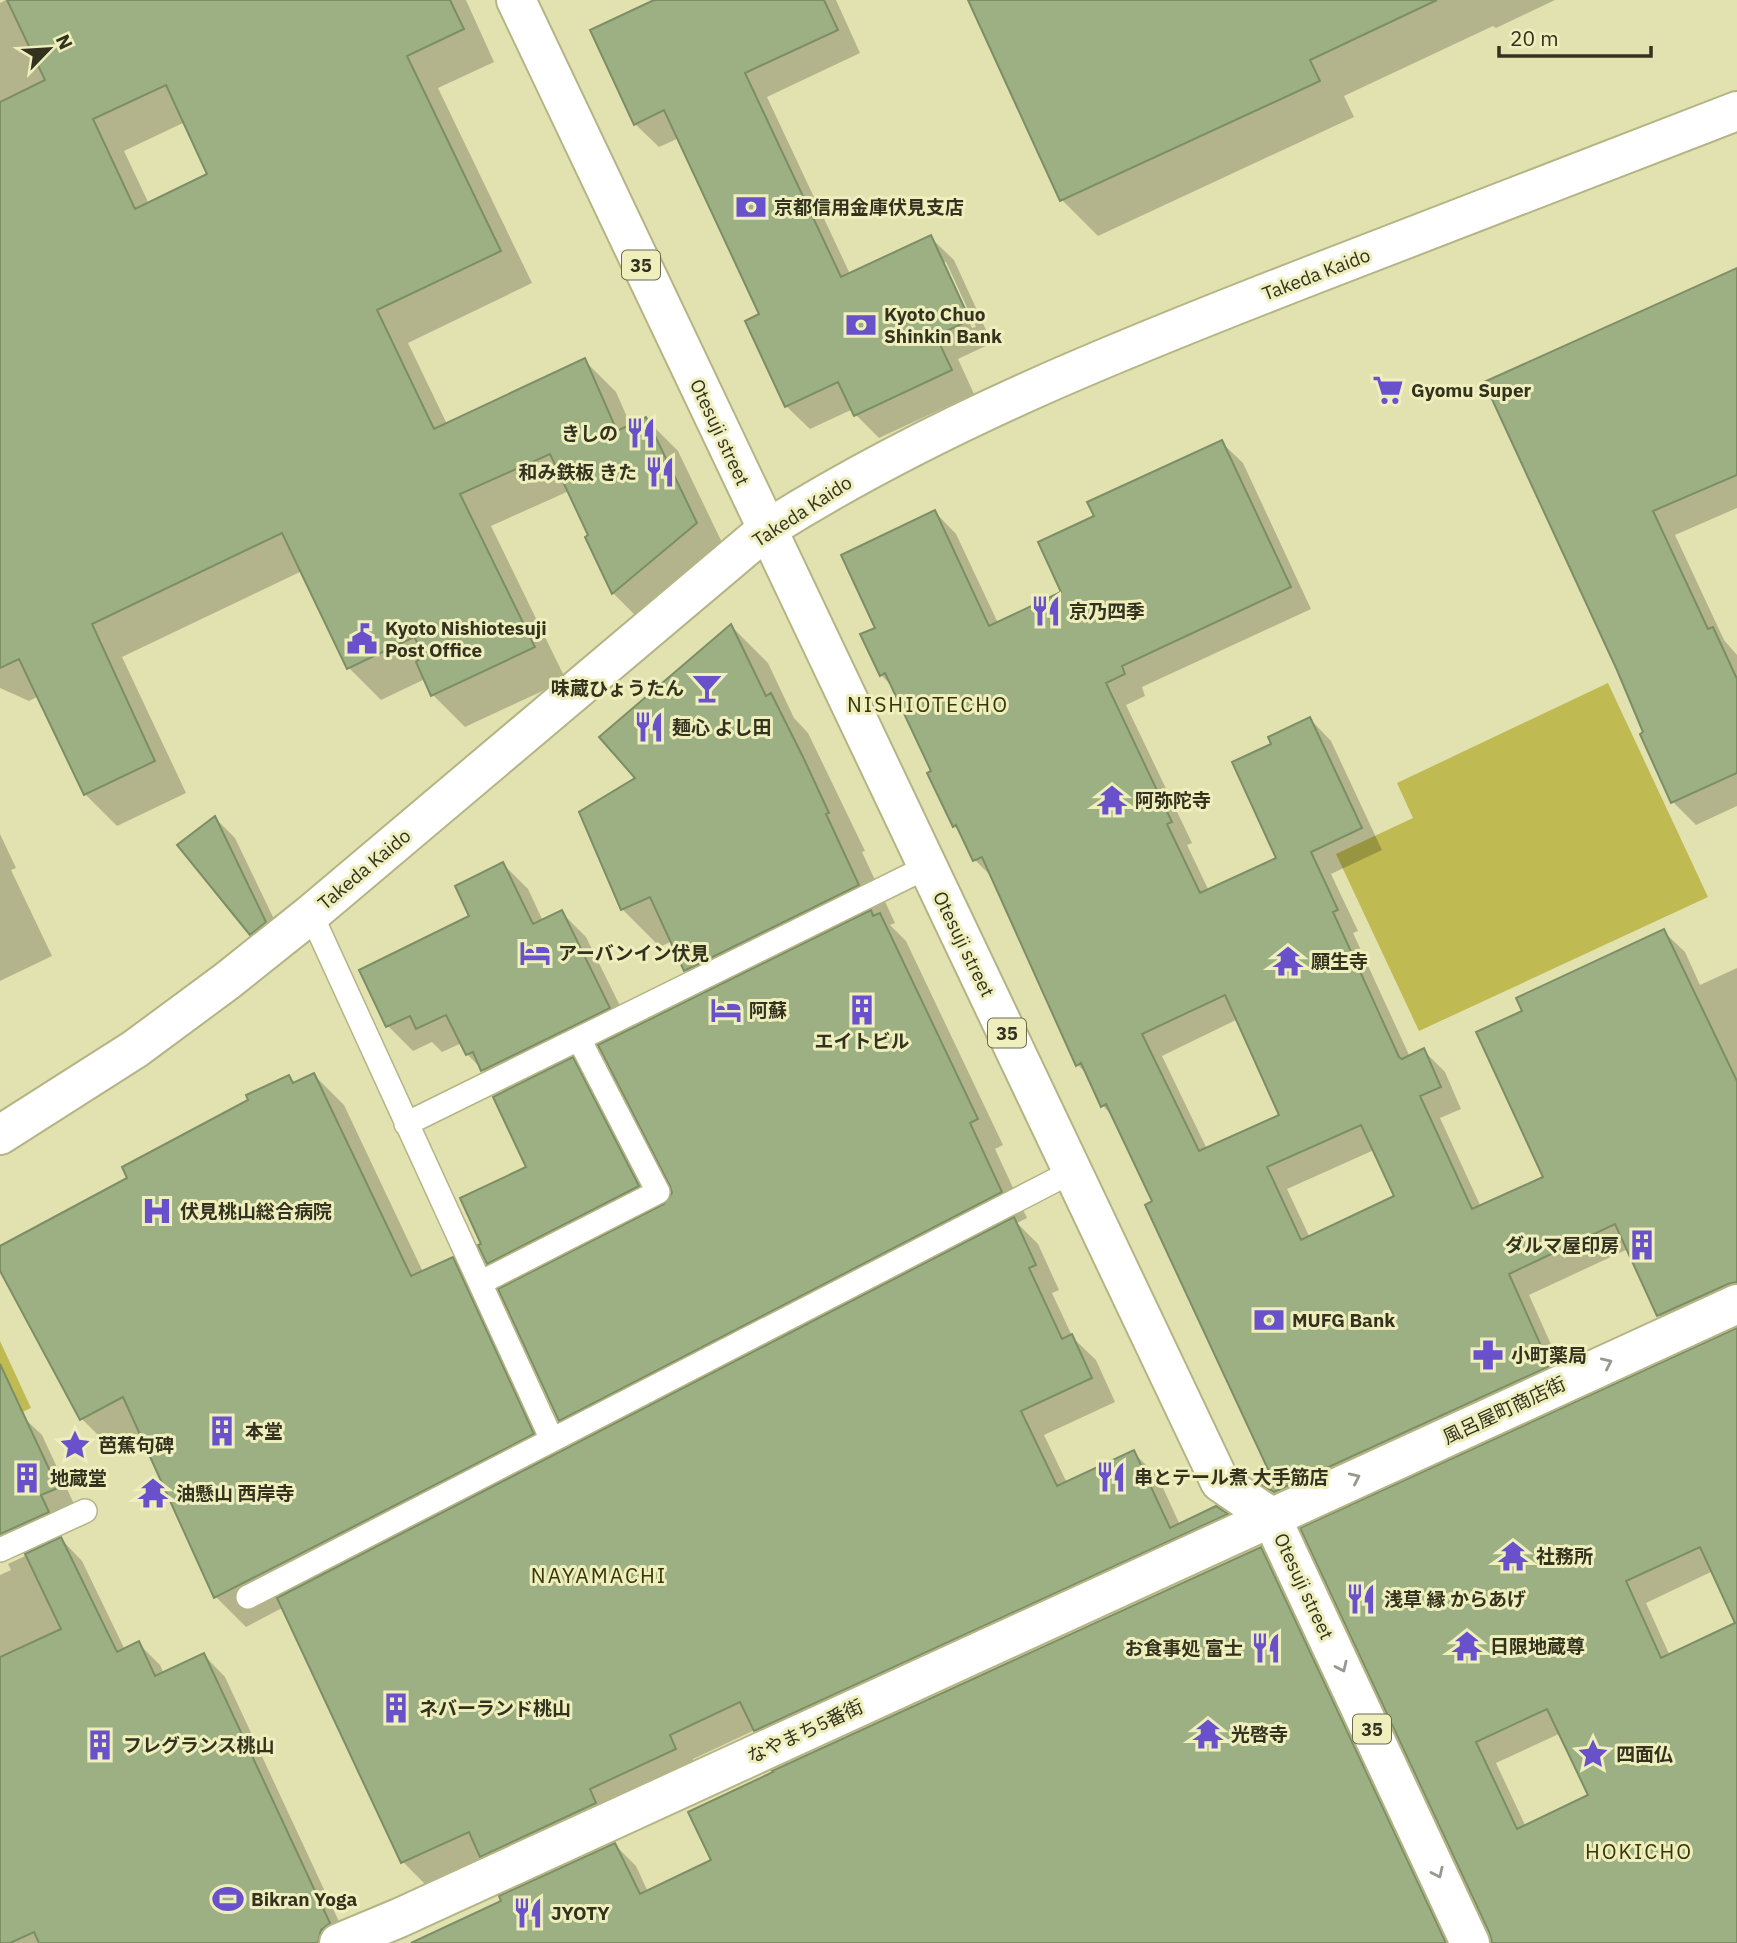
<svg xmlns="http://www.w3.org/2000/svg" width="1737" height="1943" viewBox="0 0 1737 1943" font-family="'IBM Plex Sans','Noto Sans JP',sans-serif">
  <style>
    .green { fill: #bfbb52 }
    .shadow { fill: #0003; fill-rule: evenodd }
    .building { fill: #9cb084; stroke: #7c8e64; stroke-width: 2; fill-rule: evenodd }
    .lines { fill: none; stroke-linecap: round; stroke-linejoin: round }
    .lane-casing { stroke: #b5b484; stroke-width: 26 }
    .street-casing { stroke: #b5b484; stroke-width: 42 }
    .secondary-casing { stroke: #b5b484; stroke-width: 42 }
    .primary-casing { stroke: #b5b484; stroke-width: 42 }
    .lane { stroke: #fff; stroke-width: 23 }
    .street { stroke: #fff; stroke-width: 38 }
    .secondary { stroke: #fff; stroke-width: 38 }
    .primary { stroke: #fff; stroke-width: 38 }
    .oneway { stroke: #98988f }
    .labels { text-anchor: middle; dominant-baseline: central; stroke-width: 6; stroke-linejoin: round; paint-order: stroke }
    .shield { fill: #efeebd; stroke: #6b6a4e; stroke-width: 2 }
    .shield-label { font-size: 18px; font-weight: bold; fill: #32321f }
    .poi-label { font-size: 19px; font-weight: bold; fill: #32321f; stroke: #efeebd; text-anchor: start }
    .street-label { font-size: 19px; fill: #32321f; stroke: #efeebd }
    .neighbourhood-label { font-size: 21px; letter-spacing: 2px; fill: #383606; stroke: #efeebd }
  </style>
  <rect width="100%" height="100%" fill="#e2e1b0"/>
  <path class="green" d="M 1608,683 L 1708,897 L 1419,1031 L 1336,854 L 1413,818 L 1397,783 Z
    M 0,1341 L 31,1408 L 0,1422 Z"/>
  <path class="shadow" d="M 6,0 L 466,0 L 494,62 L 438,88 L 532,283 L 408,343 L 447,424 L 584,360 L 616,392 L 631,426 L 646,419 L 678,451 L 728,555 L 645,625 L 613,593 L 587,538 L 590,536 L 569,491 L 491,526 L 566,680 L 465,727 L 433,695 L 425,679 L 381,700 L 349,668 L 302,571 L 122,657 L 186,793 L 117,826 L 85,794 L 39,696 L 29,701 L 0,688 L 0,3 ZM 185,122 L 210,175 L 149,204 L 124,151 Z
    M 658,0 L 836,0 L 860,53 L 767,97 L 850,274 L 930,237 L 954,260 L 992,343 L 958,359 L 974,394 L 879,438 L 856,415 L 853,409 L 810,429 L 786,406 L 762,315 L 679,138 L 659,147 L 635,124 ZM 942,262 L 946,262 L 976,327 L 972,328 Z
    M 969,0 L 1555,0 L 1496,28 L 1493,26 L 1344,96 L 1354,117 L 1098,236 L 1062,200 Z
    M 1737,270 L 1737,508 L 1675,535 L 1724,640 L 1737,655 L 1737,806 L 1696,825 L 1673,802 L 1618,670 L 1487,383 Z
    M 1221,442 L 1243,463 L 1311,609 L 1142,687 L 1145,696 L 1126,705 L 1192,843 L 1187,845 L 1209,891 L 1279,859 L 1274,745 L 1310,719 L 1331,741 L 1382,850 L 1331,874 L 1358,931 L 1353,933 L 1410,1057 L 1423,1050 L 1445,1072 L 1461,1109 L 1440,1118 L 1481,1207 L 1545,1178 L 1525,1012 L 1663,931 L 1685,952 L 1700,985 L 1737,968 L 1737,1311 L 1680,1337 L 1659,1315 L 1628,1249 L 1529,1295 L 1570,1387 L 1286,1506 L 1265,1485 L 1275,1480 L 1154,1202 L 1115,1118 L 1103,1106 L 1088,1075 L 1078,1065 L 993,878 L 975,860 L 961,833 L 954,826 L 933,772 L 893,687 L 881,675 L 877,628 L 935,512 L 956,534 L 998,623 L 1063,593 L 1096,517 ZM 1238,1019 L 1281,1115 L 1207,1149 L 1162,1056 ZM 1374,1150 L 1396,1197 L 1310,1238 L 1287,1189 Z
    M 731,626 L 768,663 L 794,718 L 808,733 L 865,851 L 862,852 L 895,923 L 890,925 L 906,941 L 1003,1145 L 995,1149 L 1027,1218 L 1017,1223 L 1038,1244 L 1059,1290 L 1052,1293 L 1073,1338 L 1096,1360 L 1115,1402 L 1044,1435 L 1067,1483 L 1133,1452 L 1158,1477 L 1180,1525 L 1216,1508 L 1250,1538 L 780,1754 L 755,1730 L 693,1759 L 699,1773 L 427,1886 L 403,1862 L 284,1607 L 246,1627 L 216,1597 L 141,1433 L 112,1449 L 82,1419 L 0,1267 L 0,1248 L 130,1178 L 288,1077 L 295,1084 L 314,1075 L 344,1105 L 423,1272 L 452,1259 L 482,1289 L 558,1455 L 582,1442 L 560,1420 L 666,1206 L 674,1194 L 672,1185 L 602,1049 L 575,1062 L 585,1072 L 650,1199 L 501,1275 L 488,1263 L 529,1168 L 505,1093 L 467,1054 L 462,1043 L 442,1052 L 432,1042 L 413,1051 L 388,1026 L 471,916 L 503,864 L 528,889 L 543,921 L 561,912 L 586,937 L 632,1030 L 708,993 L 686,970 L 672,941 L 660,947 L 622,909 L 638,778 Z
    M 215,818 L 235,838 L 285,942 L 271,954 L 251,934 Z
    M 0,834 L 16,868 L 11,870 L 52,956 L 0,981 Z
    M 1737,1330 L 1737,1619 L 1713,1571 L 1646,1603 L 1670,1656 L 1737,1630 L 1737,1943 L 1493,1943 L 1492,1933 L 1303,1529 ZM 1561,1733 L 1591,1796 L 1526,1827 L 1496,1763 Z
    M 23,1417 L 42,1435 L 75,1506 L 0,1541 L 0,1428 Z
    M 61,1539 L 82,1561 L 125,1650 L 138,1643 L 160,1665 L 164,1674 L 204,1655 L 225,1677 L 349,1943 L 0,1943 L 0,1575 L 11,1570 L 8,1564 Z
    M 1260,1549 L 1282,1570 L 1456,1943 L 430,1943 L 615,1845 L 636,1866 L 648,1892 L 713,1861 Z"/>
  <path class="building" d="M 7,0 L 450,0 L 464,29 L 407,56 L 501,251 L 377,310 L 434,429 L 585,358 L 617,431 L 646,417 L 697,523 L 612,594 L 585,537 L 588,535 L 550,454 L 460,494 L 535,647 L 431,696 L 416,662 L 425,655 L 414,637 L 347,669 L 282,533 L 92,624 L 155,761 L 84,795 L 19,659 L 0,668 L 0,102 L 45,80 ZM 166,85 L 207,174 L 135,209 L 93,119 Z
    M 654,0 L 824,0 L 838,30 L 745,73 L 841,277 L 931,235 L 970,320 L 936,336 L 952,370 L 854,416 L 838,382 L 785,407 L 745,321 L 759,314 L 664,110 L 634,125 L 590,30 Z
    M 968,0 L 1437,0 L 1310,60 L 1320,81 L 1060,201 Z
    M 1737,268 L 1737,475 L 1653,511 L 1708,629 L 1713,627 L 1737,679 L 1737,773 L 1671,803 L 1640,734 L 1643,732 L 1617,670 L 1484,382 Z
    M 1222,440 L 1291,587 L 1122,666 L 1125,674 L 1106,683 L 1172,822 L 1167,824 L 1200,893 L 1276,858 L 1232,762 L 1271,744 L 1268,737 L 1310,717 L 1362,828 L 1311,852 L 1338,910 L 1333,912 L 1399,1057 L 1402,1059 L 1424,1048 L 1441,1087 L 1420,1096 L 1472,1209 L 1543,1177 L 1476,1032 L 1522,1011 L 1516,998 L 1664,929 L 1737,1081 L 1737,1282 L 1728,1284 L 1657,1316 L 1615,1224 L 1509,1274 L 1550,1366 L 1274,1492 L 1262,1485 L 1273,1480 L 1145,1205 L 1152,1201 L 1106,1104 L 1101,1107 L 1081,1063 L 1076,1066 L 982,857 L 973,861 L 956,825 L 953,827 L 927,773 L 931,771 L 885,673 L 880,676 L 860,634 L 875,628 L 841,555 L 935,510 L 989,626 L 1061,592 L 1038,542 L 1094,516 L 1087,502 ZM 1225,995 L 1279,1115 L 1199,1151 L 1142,1034 ZM 1361,1125 L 1394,1196 L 1301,1240 L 1267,1167 Z
    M 731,624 L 766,696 L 771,693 L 804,759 L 829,813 L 826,814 L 859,885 L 684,971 L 650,897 L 621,910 L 579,812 L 635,778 L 599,737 Z
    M 215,816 L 266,922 L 250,935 L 177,845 Z
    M 503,862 L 533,924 L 562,910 L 610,1008 L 481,1071 L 473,1052 L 466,1055 L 446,1015 L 416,1029 L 410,1016 L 386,1027 L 359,970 L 469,916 L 455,886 Z
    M 871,910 L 873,916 L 880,913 L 978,1119 L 970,1123 L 1002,1192 L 559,1421 L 498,1289 L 664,1204 L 672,1193 L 670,1186 L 598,1045 Z
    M 573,1057 L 639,1186 L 487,1264 L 478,1245 L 481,1244 L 460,1198 L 526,1167 L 493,1097 Z
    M 314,1073 L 411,1276 L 453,1257 L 534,1434 L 214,1598 L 123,1397 L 80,1420 L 0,1271 L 0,1246 L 127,1178 L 122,1167 L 248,1100 L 246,1095 L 289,1075 L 293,1083 Z
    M 1014,1217 L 1036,1265 L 1029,1268 L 1062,1339 L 1072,1334 L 1092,1378 L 1021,1411 L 1057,1486 L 1134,1450 L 1170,1528 L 1216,1506 L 1228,1514 L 754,1731 L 740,1702 L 670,1735 L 676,1749 L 590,1789 L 596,1803 L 480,1857 L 469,1832 L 401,1863 L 277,1598 Z
    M 1737,1328 L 1737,1943 L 1492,1943 L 1490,1934 L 1300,1528 ZM 1700,1547 L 1735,1623 L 1661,1658 L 1626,1581 ZM 1547,1709 L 1588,1795 L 1517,1829 L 1476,1742 Z
    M 0,1364 L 58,1488 L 41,1495 L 49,1512 L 0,1534 Z
    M 61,1537 L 117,1652 L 139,1641 L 155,1676 L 204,1653 L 330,1923 L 321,1930 L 318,1943 L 39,1943 L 34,1932 L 10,1943 L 0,1943 L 0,1657 L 61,1629 L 25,1554 Z
    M 1261,1547 L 1446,1943 L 411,1943 L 501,1901 L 499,1896 L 615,1843 L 640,1894 L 711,1860 L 688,1812 L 773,1772 L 772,1771 Z"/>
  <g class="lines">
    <g class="lane-casing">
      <path id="lane" d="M 311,914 L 552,1440
        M 406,1124 L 927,867
        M 480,1283 L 658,1192 L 579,1039
        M 0,1550 L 85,1511
        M 248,1597 L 1073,1171"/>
    </g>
    <g class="street-casing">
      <path id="street" d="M 339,1943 L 399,1918 L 1737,1304"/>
    </g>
    <g class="secondary-casing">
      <path id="secondary" d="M 0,1135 L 135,1049 L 227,981 L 311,914 L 766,530 C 937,422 1127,347 1315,274 C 1456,220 1596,165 1737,111"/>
    </g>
    <g class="primary-casing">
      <path id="primary" d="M 516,0 L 1220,1482 L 1271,1517 L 1470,1943"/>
    </g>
    <use href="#lane" class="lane"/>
    <use href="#street" class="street"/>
    <use href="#secondary" class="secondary"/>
    <use href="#primary" class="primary"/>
  </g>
  <defs><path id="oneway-chevron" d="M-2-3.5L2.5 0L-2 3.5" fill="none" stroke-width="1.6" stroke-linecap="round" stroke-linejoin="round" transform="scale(1.75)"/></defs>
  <g class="oneway">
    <use href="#oneway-chevron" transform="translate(1607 1363) rotate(-25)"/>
    <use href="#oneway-chevron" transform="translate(1355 1478) rotate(-25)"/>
    <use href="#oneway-chevron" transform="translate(1342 1667) rotate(65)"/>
    <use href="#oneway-chevron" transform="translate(1438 1873) rotate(65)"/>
  </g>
  <defs>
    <g id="bank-bare" transform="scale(2.415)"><path d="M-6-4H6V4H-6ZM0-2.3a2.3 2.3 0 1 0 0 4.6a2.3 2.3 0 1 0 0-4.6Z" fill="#6851ca" stroke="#efeebd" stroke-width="2.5" paint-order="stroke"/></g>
    <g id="supermarket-bare" transform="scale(2.415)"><path d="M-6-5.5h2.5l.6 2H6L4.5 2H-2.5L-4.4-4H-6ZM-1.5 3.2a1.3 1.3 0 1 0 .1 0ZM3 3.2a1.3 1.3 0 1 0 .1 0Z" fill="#6851ca" stroke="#efeebd" stroke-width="2.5" paint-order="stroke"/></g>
    <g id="restaurant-bare" transform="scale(2.415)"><path d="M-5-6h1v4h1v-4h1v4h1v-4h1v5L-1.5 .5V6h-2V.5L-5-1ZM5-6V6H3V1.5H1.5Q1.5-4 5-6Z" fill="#6851ca" stroke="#efeebd" stroke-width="2.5" paint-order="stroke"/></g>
    <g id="civic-bare" transform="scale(2.415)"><path d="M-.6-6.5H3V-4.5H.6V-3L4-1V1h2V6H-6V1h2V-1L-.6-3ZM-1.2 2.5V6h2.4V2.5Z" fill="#6851ca" stroke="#efeebd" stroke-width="2.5" paint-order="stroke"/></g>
    <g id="bar-bare" transform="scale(2.415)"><path d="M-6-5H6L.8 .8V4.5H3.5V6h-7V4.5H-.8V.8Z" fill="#6851ca" stroke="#efeebd" stroke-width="2.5" paint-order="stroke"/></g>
    <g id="temple-bare" transform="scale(2.415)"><path d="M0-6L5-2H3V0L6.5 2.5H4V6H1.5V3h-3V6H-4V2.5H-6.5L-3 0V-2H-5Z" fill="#6851ca" stroke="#efeebd" stroke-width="2.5" paint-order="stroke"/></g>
    <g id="hotel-bare" transform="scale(2.415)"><path d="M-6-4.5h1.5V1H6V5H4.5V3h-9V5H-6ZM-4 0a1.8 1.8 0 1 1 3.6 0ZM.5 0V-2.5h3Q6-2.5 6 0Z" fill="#6851ca" stroke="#efeebd" stroke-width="2.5" paint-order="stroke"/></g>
    <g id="building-bare" transform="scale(2.415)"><path d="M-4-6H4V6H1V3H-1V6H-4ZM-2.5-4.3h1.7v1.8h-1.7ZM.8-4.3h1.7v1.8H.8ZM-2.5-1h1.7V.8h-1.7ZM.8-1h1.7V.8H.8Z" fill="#6851ca" stroke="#efeebd" stroke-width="2.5" paint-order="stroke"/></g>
    <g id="hospital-bare" transform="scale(2.415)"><path d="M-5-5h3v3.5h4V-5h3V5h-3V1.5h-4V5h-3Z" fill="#6851ca" stroke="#efeebd" stroke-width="2.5" paint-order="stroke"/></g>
    <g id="pharmacy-bare" transform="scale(2.415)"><path d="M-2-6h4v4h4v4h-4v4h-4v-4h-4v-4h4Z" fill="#6851ca" stroke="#efeebd" stroke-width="2.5" paint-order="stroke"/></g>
    <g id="sight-bare" transform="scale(2.415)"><path d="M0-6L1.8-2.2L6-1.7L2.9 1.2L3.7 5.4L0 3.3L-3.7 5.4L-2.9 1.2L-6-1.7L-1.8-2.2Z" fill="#6851ca" stroke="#efeebd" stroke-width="2.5" paint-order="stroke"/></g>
    <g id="stadium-bare" transform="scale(2.415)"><path d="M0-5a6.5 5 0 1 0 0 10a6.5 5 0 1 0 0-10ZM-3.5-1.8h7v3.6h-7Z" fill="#6851ca" stroke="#efeebd" stroke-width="2.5" paint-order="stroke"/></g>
  </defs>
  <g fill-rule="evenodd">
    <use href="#bank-bare" x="751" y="207"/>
    <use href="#bank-bare" x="861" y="325"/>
    <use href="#supermarket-bare" x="1388" y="390"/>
    <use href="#restaurant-bare" x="641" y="433"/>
    <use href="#restaurant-bare" x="660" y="472"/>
    <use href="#restaurant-bare" x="1046" y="611"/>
    <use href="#civic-bare" x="362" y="639"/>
    <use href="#bar-bare" x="707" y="688"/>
    <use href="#restaurant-bare" x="649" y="727"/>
    <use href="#temple-bare" x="1112" y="800"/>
    <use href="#hotel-bare" x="535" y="953"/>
    <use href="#temple-bare" x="1288" y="961"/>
    <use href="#hotel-bare" x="726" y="1010"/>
    <use href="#building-bare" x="862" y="1010"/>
    <use href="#hospital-bare" x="157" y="1211"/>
    <use href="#building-bare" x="1642" y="1245"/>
    <use href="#bank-bare" x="1269" y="1320"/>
    <use href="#pharmacy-bare" x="1488" y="1355"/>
    <use href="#building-bare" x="222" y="1431"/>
    <use href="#sight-bare" x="75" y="1445"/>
    <use href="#restaurant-bare" x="1111" y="1477"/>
    <use href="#building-bare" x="27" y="1478"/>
    <use href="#temple-bare" x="153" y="1493"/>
    <use href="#temple-bare" x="1513" y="1556"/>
    <use href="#restaurant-bare" x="1361" y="1599"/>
    <use href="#temple-bare" x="1467" y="1646"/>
    <use href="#restaurant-bare" x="1266" y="1648"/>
    <use href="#building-bare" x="396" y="1708"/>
    <use href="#temple-bare" x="1208" y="1734"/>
    <use href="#building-bare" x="100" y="1745"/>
    <use href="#sight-bare" x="1593" y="1754"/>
    <use href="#stadium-bare" x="228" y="1899"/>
    <use href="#restaurant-bare" x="528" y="1913"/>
  </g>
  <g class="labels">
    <g class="shield">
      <rect x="622" y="250.5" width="38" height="29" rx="5"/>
      <rect x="988" y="1018.5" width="38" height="29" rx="5"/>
      <rect x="1353" y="1714.5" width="38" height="29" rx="5"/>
    </g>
    <g class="shield-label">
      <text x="641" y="265">35</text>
      <text x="1007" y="1033">35</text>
      <text x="1372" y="1729">35</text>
    </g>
    <g class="poi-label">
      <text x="774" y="207">京都信用金庫伏見支店</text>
      <text x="884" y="314">Kyoto Chuo<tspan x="884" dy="22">Shinkin Bank</tspan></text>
      <text x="1411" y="390">Gyomu Super</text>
      <text x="618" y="433" text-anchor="end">きしの</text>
      <text x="637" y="472" text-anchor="end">和み鉄板 きた</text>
      <text x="1069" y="611">京乃四季</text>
      <text x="385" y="628">Kyoto Nishiotesuji<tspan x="385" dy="22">Post Office</tspan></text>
      <text x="684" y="688" text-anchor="end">味蔵ひょうたん</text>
      <text x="672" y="727">麺心 よし田</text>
      <text x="1135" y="800">阿弥陀寺</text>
      <text x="558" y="953">アーバンイン伏見</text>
      <text x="1311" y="961">願生寺</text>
      <text x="749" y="1010">阿蘇</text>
      <text x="862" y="1041" text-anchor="middle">エイトビル</text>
      <text x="180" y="1211">伏見桃山総合病院</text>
      <text x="1619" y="1245" text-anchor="end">ダルマ屋印房</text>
      <text x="1292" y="1320">MUFG Bank</text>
      <text x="1511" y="1355">小町薬局</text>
      <text x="245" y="1431">本堂</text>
      <text x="98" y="1445">芭蕉句碑</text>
      <text x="1134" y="1477">串とテール煮 大手筋店</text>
      <text x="50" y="1478">地蔵堂</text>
      <text x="176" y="1493">油懸山 西岸寺</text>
      <text x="1536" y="1556">社務所</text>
      <text x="1384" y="1599">浅草 縁 からあげ</text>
      <text x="1490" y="1646">日限地蔵尊</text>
      <text x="1243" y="1648" text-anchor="end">お食事処 富士</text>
      <text x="419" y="1708">ネバーランド桃山</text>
      <text x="1231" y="1734">光啓寺</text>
      <text x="123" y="1745">フレグランス桃山</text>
      <text x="1616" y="1754">四面仏</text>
      <text x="251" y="1899">Bikran Yoga</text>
      <text x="551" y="1913">JYOTY</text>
    </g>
    <g class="street-label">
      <text transform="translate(1316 274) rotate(-21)">Takeda Kaido</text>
      <text transform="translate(720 432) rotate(65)">Otesuji street</text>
      <text transform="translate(802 511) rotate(-33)">Takeda Kaido</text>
      <text transform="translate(364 869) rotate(-40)">Takeda Kaido</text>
      <text transform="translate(964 944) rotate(64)">Otesuji street</text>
      <text transform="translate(1504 1410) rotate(-25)">風呂屋町商店街</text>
      <text transform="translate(1304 1586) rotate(65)">Otesuji street</text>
      <text transform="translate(805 1731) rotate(-25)">なやまち5番街</text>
    </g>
    <g class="neighbourhood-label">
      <text x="928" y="704">NISHIOTECHO</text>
      <text x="599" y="1575">NAYAMACHI</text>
      <text x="1639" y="1851">HOKICHO</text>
    </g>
  </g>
  <g transform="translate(49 49) rotate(65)" stroke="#efeebd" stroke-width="5" paint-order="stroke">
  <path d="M0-5L12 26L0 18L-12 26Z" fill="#32321f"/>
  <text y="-10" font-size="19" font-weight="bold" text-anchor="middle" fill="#32321f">N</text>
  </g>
  <path d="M1499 46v10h152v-10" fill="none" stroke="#32321f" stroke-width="3.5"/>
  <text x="1510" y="46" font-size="21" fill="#32321f" stroke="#efeebd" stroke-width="5" paint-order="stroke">20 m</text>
</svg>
